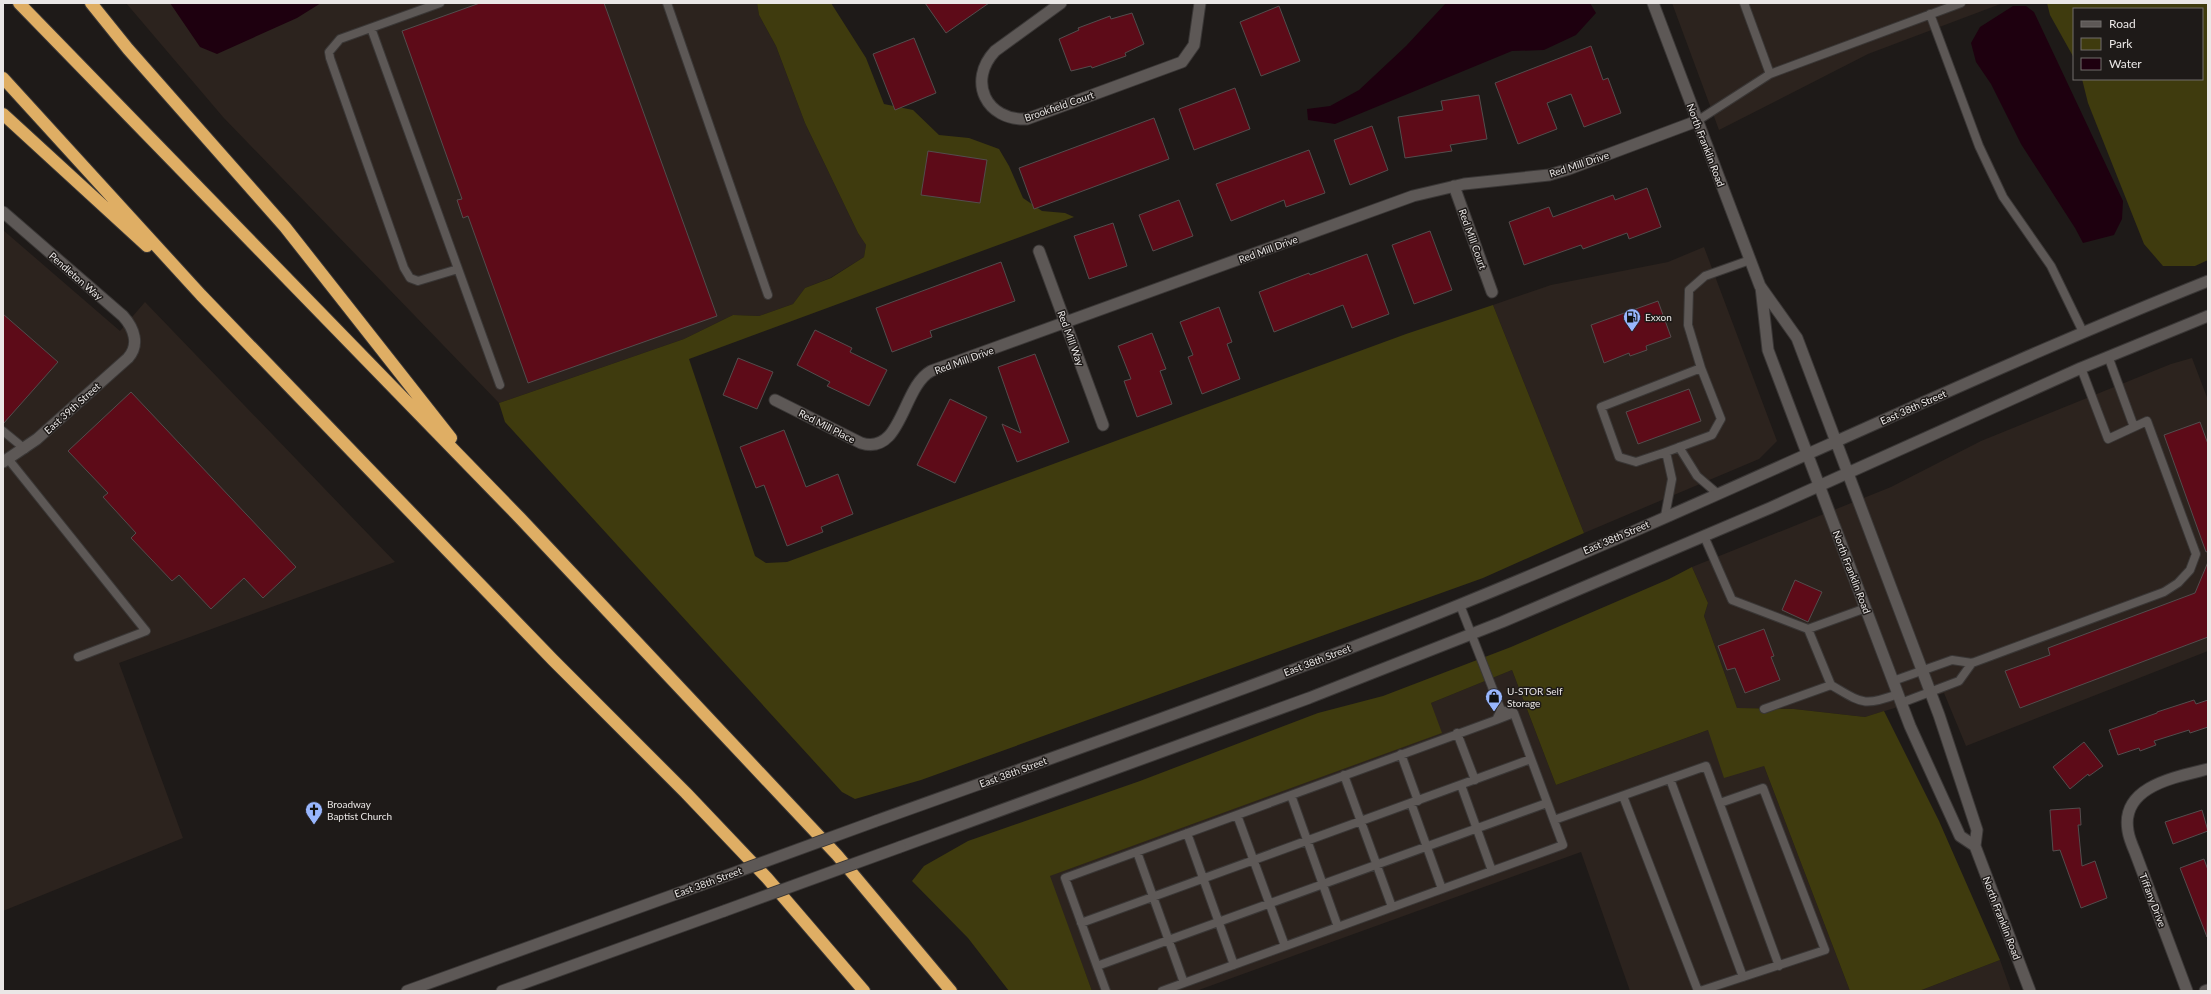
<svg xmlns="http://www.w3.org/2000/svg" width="2211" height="994" viewBox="0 0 2211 994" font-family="Lato,sans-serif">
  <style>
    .built { fill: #2c231e }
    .green { fill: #3f3b0e }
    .water { fill: #1e000f }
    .building { fill: #5d0b18; stroke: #534d4d }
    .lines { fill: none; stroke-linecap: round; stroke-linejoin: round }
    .service-casing { stroke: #3a3736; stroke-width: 10 }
    .minor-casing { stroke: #3a3736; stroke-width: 13 }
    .secondary-casing { stroke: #3a3736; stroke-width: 13 }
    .motorway-casing { stroke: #3a3736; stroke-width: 14 }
    .service { stroke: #5d5856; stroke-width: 8 }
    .minor { stroke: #5d5856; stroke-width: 11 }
    .secondary { stroke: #5d5856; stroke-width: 11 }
    .motorway { stroke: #dfae64; stroke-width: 12 }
    .secondary-bridge-casing { stroke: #3a3736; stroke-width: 13; stroke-linecap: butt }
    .secondary-bridge { stroke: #5d5856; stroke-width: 11 }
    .labels { text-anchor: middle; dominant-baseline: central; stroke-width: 3; stroke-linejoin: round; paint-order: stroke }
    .street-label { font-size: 10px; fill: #eae7e6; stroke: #1e1a18 }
    .poi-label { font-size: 10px; fill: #eae7e6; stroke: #1e1a18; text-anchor: start }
  </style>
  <rect width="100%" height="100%" fill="#1e1a18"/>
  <path class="built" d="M 126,3 L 757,3 L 759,15 L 776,46 L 805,123 L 858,233 L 866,245 L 864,257 L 830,278 L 805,288 L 793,304 L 759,316 L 733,315 L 684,339 L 499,403 L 223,117 Z
    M 1672,3 L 2003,3 L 1868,54 L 1719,130 Z
    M 3,230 L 120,331 L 145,302 L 395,562 L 119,663 L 183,838 L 3,911 Z
    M 1704,247 L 1777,441 L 1759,459 L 1584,533 L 1493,305 L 1551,285 L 1668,262 Z
    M 2192,358 L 2208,400 L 2208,651 L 1966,746 L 1944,693 L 1865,717 L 1794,709 L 1737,708 L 1704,616 L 1708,603 L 1692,567 L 1891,487 L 1981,441 L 2171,364 Z
    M 1512,670 L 1556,785 L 1708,730 L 1764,766 L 1850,991 L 1630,991 L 1581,852 L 1196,991 L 1092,991 L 1049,876 L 1441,733 L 1431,703 Z
    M 2000,960 L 2011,991 L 1919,991 Z"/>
  <path class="green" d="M 757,3 L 831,3 L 866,58 L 884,104 L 913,110 L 939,135 L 969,138 L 999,149 L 1009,166 L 1023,198 L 1042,211 L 1065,213 L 1074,217 L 689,359 L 755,556 L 766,563 L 787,562 L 1406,334 L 1493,305 L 1584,533 L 1483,578 L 921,780 L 855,799 L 842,792 L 505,422 L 499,403 L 684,339 L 733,315 L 759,316 L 793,304 L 805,288 L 831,278 L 864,257 L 866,245 L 858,233 L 805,123 L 776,46 L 759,15 Z
    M 2047,3 L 2208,3 L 2208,260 L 2195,266 L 2163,266 L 2144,244 L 2088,103 L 2082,79 L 2202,79 L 2202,9 L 2074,9 L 2074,58 L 2050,15 Z
    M 1692,567 L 1708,603 L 1704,616 L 1737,708 L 1794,709 L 1865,717 L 1884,711 L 1939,821 L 2000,960 L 1919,991 L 1850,991 L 1764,766 L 1724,778 L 1708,730 L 1556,785 L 1512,670 L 1431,703 L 1442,733 L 1050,876 L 1092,991 L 1009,991 L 968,938 L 912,881 L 924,866 L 968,841 L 1140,781 L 1318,713 L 1383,696 L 1511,647 L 1669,579 Z"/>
  <path class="water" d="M 170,3 L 321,3 L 297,18 L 217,54 L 200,47 Z
    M 1446,3 L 1590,3 L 1596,13 L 1576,35 L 1544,50 L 1512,51 L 1335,124 L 1308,120 L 1307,109 L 1330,106 L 1359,90 L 1406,46 Z
    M 2013,6 L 2026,6 L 2034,12 L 2123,201 L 2122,219 L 2114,235 L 2083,243 L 2075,228 L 2021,144 L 1991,84 L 1976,62 L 1971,43 L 1980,27 Z"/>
  <path class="building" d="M 480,3 L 604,3 L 717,316 L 528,383 L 468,216 L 463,218 L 457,200 L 462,199 L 402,31 Z
    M 925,3 L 989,3 L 946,33 Z
    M 1279,6 L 1300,61 L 1261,76 L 1240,22 Z
    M 1132,13 L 1144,44 L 1125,53 L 1126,56 L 1092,68 L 1091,66 L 1071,71 L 1059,39 L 1079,30 L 1078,28 L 1110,16 L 1111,19 Z
    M 914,38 L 936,93 L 895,110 L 873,54 Z
    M 1591,46 L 1603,80 L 1608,78 L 1621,113 L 1584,127 L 1571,94 L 1547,103 L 1557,129 L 1518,144 L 1495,83 Z
    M 1235,88 L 1250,129 L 1194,150 L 1179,109 Z
    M 1479,95 L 1487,139 L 1450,145 L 1452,151 L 1405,158 L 1398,117 L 1443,110 L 1441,101 Z
    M 1154,118 L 1169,159 L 1034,209 L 1019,168 Z
    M 1372,126 L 1388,170 L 1350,185 L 1334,140 Z
    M 1309,150 L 1325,193 L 1286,207 L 1284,200 L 1231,221 L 1216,184 Z
    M 928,151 L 987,160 L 980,203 L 921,195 Z
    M 1647,188 L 1661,227 L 1629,239 L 1627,233 L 1583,249 L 1581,245 L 1524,265 L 1509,222 L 1549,207 L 1553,217 L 1613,195 L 1615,200 Z
    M 1179,200 L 1193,236 L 1153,251 L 1139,215 Z
    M 1113,223 L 1127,266 L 1089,279 L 1074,236 Z
    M 1430,231 L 1452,290 L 1414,304 L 1392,245 Z
    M 1367,254 L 1389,314 L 1352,328 L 1343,305 L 1274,332 L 1259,292 L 1309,273 L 1310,275 Z
    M 1001,262 L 1015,301 L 930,331 L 932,337 L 892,352 L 876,308 Z
    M 1658,301 L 1671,337 L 1646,346 L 1647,350 L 1630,356 L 1629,353 L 1604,363 L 1591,325 Z
    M 1219,307 L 1232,342 L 1227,344 L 1240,379 L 1202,394 L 1188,357 L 1193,355 L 1180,322 Z
    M 3,314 L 58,362 L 3,424 Z
    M 815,330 L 852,348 L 850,352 L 887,370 L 869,406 L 827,386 L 830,382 L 797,365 Z
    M 1152,333 L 1166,369 L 1160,371 L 1172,404 L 1137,417 L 1124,381 L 1131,379 L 1118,346 Z
    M 1035,354 L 1069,442 L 1017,462 L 1002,424 L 1021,433 L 998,367 Z
    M 738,358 L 773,372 L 757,409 L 723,395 Z
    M 1689,389 L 1701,421 L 1638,444 L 1626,412 Z
    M 131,392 L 296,567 L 263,598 L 244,578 L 211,609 L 179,575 L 172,581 L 131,538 L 136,533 L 103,497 L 108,493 L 68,451 Z
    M 950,399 L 987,417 L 955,483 L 917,465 Z
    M 2200,422 L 2208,444 L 2208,551 L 2206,552 L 2164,435 Z
    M 784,430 L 806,487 L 838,474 L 853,514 L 821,527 L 823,532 L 787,546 L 764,485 L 756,488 L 740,447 Z
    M 2208,562 L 2208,637 L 2020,708 L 2005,671 L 2050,655 L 2048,648 L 2195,593 Z
    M 1795,580 L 1822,592 L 1808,622 L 1782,610 Z
    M 1764,629 L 1774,656 L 1771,657 L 1780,680 L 1745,693 L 1735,668 L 1727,670 L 1718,646 Z
    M 2194,700 L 2196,704 L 2208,700 L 2208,727 L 2190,733 L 2189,730 L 2154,741 L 2156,745 L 2140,751 L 2139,748 L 2118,755 L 2109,730 L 2157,713 L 2157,712 Z
    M 2084,742 L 2103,766 L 2089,776 L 2088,774 L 2070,789 L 2053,767 Z
    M 2080,808 L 2081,825 L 2078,825 L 2082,866 L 2095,861 L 2107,898 L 2081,908 L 2060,850 L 2053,851 L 2050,810 Z
    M 2202,810 L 2208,831 L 2173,844 L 2165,822 Z
    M 2204,859 L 2208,870 L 2207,937 L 2180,868 Z"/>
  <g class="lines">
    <g class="service-casing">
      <path id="service" d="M 440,3 L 340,39 L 329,52 L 330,58 L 404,268 L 410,278 L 418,281 L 458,269
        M 667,3 L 768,295
        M 1744,3 L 1770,74
        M 1930,14 L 1979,146 L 2003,197 L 2051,266 L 2083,332
        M 371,28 L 500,385
        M 1697,121 L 1770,74 L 1961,3
        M 2108,356 L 2134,427
        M 1701,368 L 1721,419 L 1712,435 L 1666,452 L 1636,462 L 1619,457 L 1601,407 Z
        M 1701,368 L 1688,325 L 1689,290 L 1705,276 L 1750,260
        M 3,431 L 25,449
        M 1679,447 L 1697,476 L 1718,494
        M 9,460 L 146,631 L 78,657
        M 1665,516 L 1672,479 L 1666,452
        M 1704,536 L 1732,600 L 1808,629 L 1866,608
        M 1460,605 L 1501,710 L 1496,720 L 1514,713 L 1501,710
        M 1893,681 L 1952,660 L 1972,663 L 2164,592 L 2178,583 L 2190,570 L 2196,554 L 2147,421 L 2108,439 L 2081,368
        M 1831,685 C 1862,703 1863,707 1898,694
        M 1901,703 L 1959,681 L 1972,663
        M 1764,709 L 1831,685 L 1808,629
        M 1457,733 L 1475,780
        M 1401,754 L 1418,801
        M 1344,775 L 1392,907
        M 1670,779 L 1743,977
        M 1461,785 L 1492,871
        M 1291,795 L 1338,927
        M 1623,796 L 1698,991
        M 1411,803 L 1442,889
        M 1237,815 L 1285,946
        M 1554,820 L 1706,766 L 1779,966
        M 1187,833 L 1234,965
        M 1137,852 L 1184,983
        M 1081,923 L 1531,759
        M 1097,966 L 1547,803
        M 1106,991 L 1065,878 L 1496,720
        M 1162,991 L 1563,845 L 1514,713
        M 1700,991 L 1825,950 L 1763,788 L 1720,803"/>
    </g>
    <g class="minor-casing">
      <path id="minor" d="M 1061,3 L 995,51 C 967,81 986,121 1027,119 L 1182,62 L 1194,45 L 1200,3
        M 1454,186 L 1492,292
        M 3,212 L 123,316 C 134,328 140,345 128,358 L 37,439 L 3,462
        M 1039,251 L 1103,425
        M 775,400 L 861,443 C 902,456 902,387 931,371 L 1413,196 L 1464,184 L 1549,175 L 1569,169 L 1697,121
        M 2187,991 L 2135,852 C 2132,845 2129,838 2128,831 C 2120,786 2176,777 2208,769
        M 2205,991 L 2208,990"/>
    </g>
    <g class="secondary-casing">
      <path id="secondary" d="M 1653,3 L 1760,286 L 1797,338 L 1939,715 L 1977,830 L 1975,846 L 2030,991
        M 1761,287 L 1768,350 L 1910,726 L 1960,836 L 1975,846
        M 876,821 C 1071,751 1267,683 1459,605 C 1711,503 1955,382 2208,281
        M 900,847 L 1309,698 L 1502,622 L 1770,508 L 2081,368 L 2208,316
        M 407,991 L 701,885
        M 502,991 L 724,911"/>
    </g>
    <g class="motorway-casing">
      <path id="motorway" d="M 19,3 L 520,518 L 837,855 L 951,991
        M 91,3 L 128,49 L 285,227 L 451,438
        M 3,78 L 201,295 L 553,660 L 686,793 L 767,878 L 864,991
        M 3,114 L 147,246"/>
    </g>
    <use href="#service" class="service"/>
    <use href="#minor" class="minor"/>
    <use href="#secondary" class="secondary"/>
    <use href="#motorway" class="motorway"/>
    <g class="secondary-bridge-casing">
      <path id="secondary-bridge" d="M 701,885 L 876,821
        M 724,911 L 900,847"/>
    </g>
    <use href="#secondary-bridge" class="secondary-bridge"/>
  </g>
  <defs>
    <g id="fuel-pin" transform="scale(0.9)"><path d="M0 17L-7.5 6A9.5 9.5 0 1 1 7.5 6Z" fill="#98b6fd" stroke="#1e1a18"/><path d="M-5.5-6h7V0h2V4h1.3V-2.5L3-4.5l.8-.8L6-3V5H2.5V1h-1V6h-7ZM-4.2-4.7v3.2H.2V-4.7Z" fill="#111"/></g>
    <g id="shop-pin" transform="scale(0.9)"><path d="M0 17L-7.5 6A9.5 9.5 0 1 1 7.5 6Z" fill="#98b6fd" stroke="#1e1a18"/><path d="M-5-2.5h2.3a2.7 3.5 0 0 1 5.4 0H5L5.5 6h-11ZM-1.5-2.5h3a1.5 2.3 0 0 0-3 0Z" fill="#111"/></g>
    <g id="church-pin" transform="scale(0.9)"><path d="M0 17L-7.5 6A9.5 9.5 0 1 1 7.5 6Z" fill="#98b6fd" stroke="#1e1a18"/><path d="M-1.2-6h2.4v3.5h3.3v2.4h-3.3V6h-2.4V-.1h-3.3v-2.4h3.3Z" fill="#111"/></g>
  </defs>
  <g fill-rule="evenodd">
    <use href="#fuel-pin" x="1632" y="317"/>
    <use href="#shop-pin" x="1494" y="697"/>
    <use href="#church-pin" x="314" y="810"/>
  </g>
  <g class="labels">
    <g class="street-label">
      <text transform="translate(1059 106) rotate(-19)">Brookfield Court</text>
      <text transform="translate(1706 145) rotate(69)">North Franklin Road</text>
      <text transform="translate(1579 164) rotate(-18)">Red Mill Drive</text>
      <text transform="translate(1473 239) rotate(70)">Red Mill Court</text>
      <text transform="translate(1268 249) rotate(-20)">Red Mill Drive</text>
      <text transform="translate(76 276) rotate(41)">Pendleton Way</text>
      <text transform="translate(1071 338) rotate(70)">Red Mill Way</text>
      <text transform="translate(964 360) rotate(-20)">Red Mill Drive</text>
      <text transform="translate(1913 407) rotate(-24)">East 38th Street</text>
      <text transform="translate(72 408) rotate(-42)">East 39th Street</text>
      <text transform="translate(827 426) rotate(27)">Red Mill Place</text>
      <text transform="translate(1616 537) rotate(-23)">East 38th Street</text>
      <text transform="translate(1852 572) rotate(69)">North Franklin Road</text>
      <text transform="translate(1317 660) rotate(-21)">East 38th Street</text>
      <text transform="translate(1013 772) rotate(-20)">East 38th Street</text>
      <text transform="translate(708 882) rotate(-20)">East 38th Street</text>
      <text transform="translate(2153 900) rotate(69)">Tiffany Drive</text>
      <text transform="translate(2002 918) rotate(69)">North Franklin Road</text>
    </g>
    <g class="poi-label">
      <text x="1645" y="317">Exxon</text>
      <text x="1507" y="691">U-STOR Self<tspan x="1507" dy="12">Storage</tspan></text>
      <text x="327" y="804">Broadway<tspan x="327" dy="12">Baptist Church</tspan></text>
    </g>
  </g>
  <rect width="2211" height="994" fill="none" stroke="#eae7e6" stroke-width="8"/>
  <rect x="2073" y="8" width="130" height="72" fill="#1e1a18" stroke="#706c6a"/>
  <rect x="2081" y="21" width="20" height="6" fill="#5d5856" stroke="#706c6a"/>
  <text x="2109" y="28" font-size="12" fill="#eae7e6">Road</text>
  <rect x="2081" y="38" width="20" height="12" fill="#3f3b0e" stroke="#706c6a"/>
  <text x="2109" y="48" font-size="12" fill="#eae7e6">Park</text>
  <rect x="2081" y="58" width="20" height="12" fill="#1e000f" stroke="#706c6a"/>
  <text x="2109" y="68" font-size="12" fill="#eae7e6">Water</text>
</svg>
